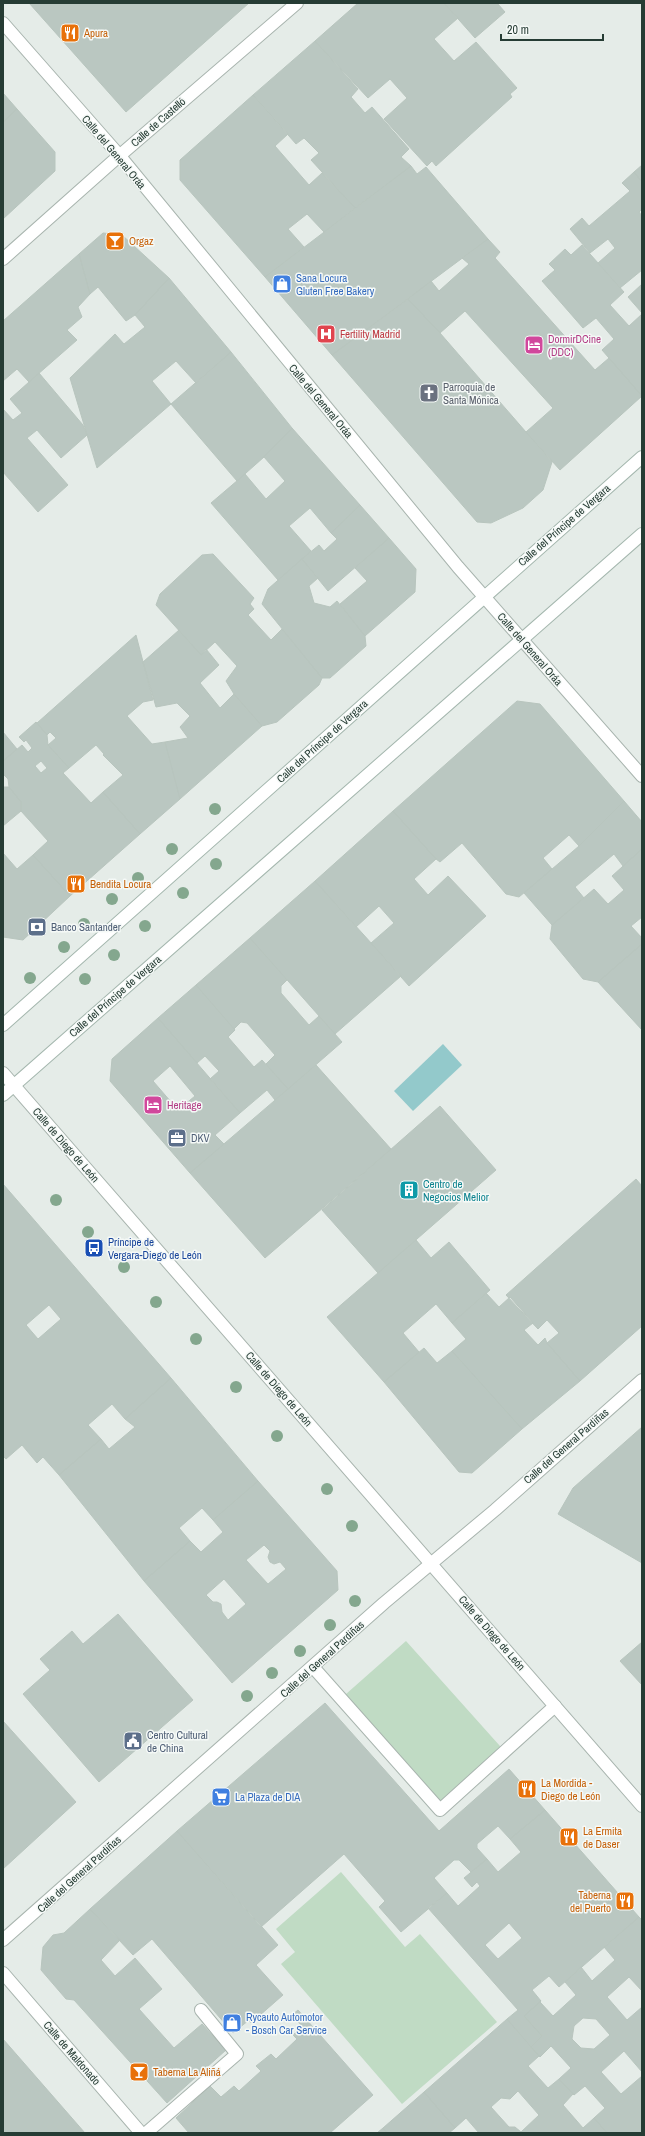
<svg xmlns="http://www.w3.org/2000/svg" width="645" height="2136" viewBox="0 0 645 2136" font-family="'Archivo Narrow',sans-serif">
  <style>
    .green { fill: #c0dbc4 }
    .water { fill: #93c9cb }
    .building { fill: #bac7c1; stroke: #b8c5be; fill-rule: evenodd }
    .lines { fill: none; stroke-linecap: round; stroke-linejoin: round }
    .service-casing { stroke: #a8b4ae; stroke-width: 14 }
    .pedestrian-casing { stroke: #a8b4ae; stroke-width: 14 }
    .minor-casing { stroke: #a8b4ae; stroke-width: 14 }
    .tertiary-casing { stroke: #a8b4ae; stroke-width: 14 }
    .secondary-casing { stroke: #a4b7ae; stroke-width: 14 }
    .service { stroke: #fff; stroke-width: 12 }
    .pedestrian { stroke: #fff; stroke-width: 12 }
    .minor { stroke: #fff; stroke-width: 12 }
    .tertiary { stroke: #fff; stroke-width: 12 }
    .secondary { stroke: #fff; stroke-width: 12 }
    .tree { fill: #84a78e }
    .labels { text-anchor: middle; dominant-baseline: central; stroke-width: 3; stroke-linejoin: round; paint-order: stroke }
    .food-label { font-size: 11px; fill: #c56008; stroke: #f5f9f7; text-anchor: start }
    .street-label { font-size: 11px; fill: #263c34; stroke: #f5f9f7 }
    .shop-label { font-size: 11px; fill: #366cbe; stroke: #f5f9f7; text-anchor: start }
    .health-label { font-size: 11px; fill: #be3a42; stroke: #f5f9f7; text-anchor: start }
    .hotel-label { font-size: 11px; fill: #b23c85; stroke: #f5f9f7; text-anchor: start }
    .worship-label { font-size: 11px; fill: #5b616d; stroke: #f5f9f7; text-anchor: start }
    .service-label { font-size: 11px; fill: #4e5e75; stroke: #f5f9f7; text-anchor: start }
    .culture-label { font-size: 11px; fill: #0d838f; stroke: #f5f9f7; text-anchor: start }
    .transit-label { font-size: 11px; fill: #164399; stroke: #f5f9f7; text-anchor: start }
  </style>
  <rect width="100%" height="100%" fill="#e5ece8"/>
  <path class="green" d="M 406,1641 L 508,1755 L 439,1816 L 337,1702 Z
    M 341,1872 L 405,1947 L 420,1934 L 497,2022 L 402,2104 L 281,1964 L 295,1952 L 276,1929 Z"/>
  <path class="water" d="M 443,1044 L 462,1065 L 413,1111 L 394,1091 Z"/>
  <path class="building" d="M 29,3 L 249,3 L 126,112 Z
    M 358,3 L 444,3 L 458,18 L 434,39 L 454,61 L 476,42 L 517,88 L 510,94 L 512,97 L 436,166 L 432,161 L 427,166 L 384,119 L 407,98 L 390,79 L 368,98 L 315,41 Z
    M 444,3 L 497,3 L 505,12 L 475,38 Z
    M 315,41 L 358,89 L 351,97 L 365,113 L 372,107 L 409,149 L 401,157 L 411,166 L 355,208 L 311,160 L 319,153 L 304,138 L 296,144 L 253,95 Z
    M 3,93 L 17,109 L 3,122 Z
    M 253,95 L 288,134 L 275,146 L 309,185 L 322,173 L 355,208 L 324,232 L 307,214 L 288,229 L 304,247 L 265,277 L 180,180 L 180,160 Z
    M 17,109 L 55,152 L 55,171 L 3,219 L 3,122 Z
    M 642,165 L 642,182 L 634,172 Z
    M 411,166 L 417,174 L 426,167 L 488,239 L 332,355 L 265,277 Z
    M 634,172 L 642,182 L 642,209 L 639,212 L 642,216 L 642,270 L 620,288 L 598,263 L 615,248 L 608,239 L 590,253 L 570,229 L 582,218 L 589,226 L 630,191 L 622,183 Z
    M 103,233 L 122,235 L 169,278 L 135,315 L 126,321 L 98,287 L 90,294 L 79,254 Z
    M 488,239 L 500,252 L 495,258 L 595,370 L 609,358 L 642,396 L 560,470 L 526,432 L 553,408 L 465,311 L 440,333 L 408,299 L 431,281 L 439,291 L 469,264 L 462,258 Z
    M 582,245 L 624,292 L 610,305 L 629,326 L 642,314 L 642,396 L 602,350 L 614,339 L 596,318 L 583,328 L 542,281 L 555,270 L 549,264 L 565,249 L 571,255 Z
    M 79,254 L 90,294 L 78,307 L 82,317 L 67,330 L 77,340 L 29,382 L 17,369 L 3,381 L 3,321 Z
    M 169,278 L 231,352 L 196,383 L 176,361 L 152,381 L 171,404 L 97,468 L 70,378 L 115,334 L 124,344 L 145,327 L 135,315 Z
    M 642,284 L 642,313 L 628,297 Z
    M 408,299 L 440,333 L 552,462 L 543,490 L 523,508 L 491,523 L 477,522 L 332,355 Z
    M 231,352 L 292,428 L 264,457 L 237,481 L 171,404 Z
    M 39,373 L 83,425 L 87,435 L 61,458 L 37,430 L 27,438 L 68,485 L 38,512 L 3,472 L 3,409 L 13,420 L 22,413 L 10,399 Z
    M 292,428 L 360,505 L 331,533 L 310,508 L 289,526 L 311,551 L 278,580 L 211,503 L 245,474 L 266,499 L 285,481 L 264,457 Z
    M 360,505 L 389,538 L 328,591 L 302,559 L 319,545 L 324,551 L 337,539 L 331,533 Z
    M 389,538 L 416,569 L 415,592 L 365,636 L 340,604 L 367,581 L 355,568 Z
    M 213,554 L 254,598 L 250,604 L 254,609 L 248,615 L 271,640 L 282,629 L 322,678 L 319,685 L 277,722 L 262,726 L 234,694 L 226,681 L 237,666 L 215,642 L 201,655 L 156,605 L 160,594 L 202,555 Z
    M 302,559 L 318,578 L 309,586 L 314,603 L 330,607 L 337,601 L 365,636 L 366,646 L 330,678 L 322,678 L 262,604 L 268,589 Z
    M 179,630 L 201,655 L 206,649 L 219,665 L 200,683 L 220,708 L 234,694 L 262,726 L 180,799 L 165,742 L 188,738 L 180,727 L 190,716 L 177,703 L 156,707 L 143,662 Z
    M 136,635 L 153,700 L 143,702 L 127,716 L 152,744 L 165,742 L 180,799 L 140,834 L 103,792 L 123,775 L 103,755 L 104,754 L 96,745 L 69,768 L 48,745 L 56,738 L 50,732 L 47,735 L 37,723 Z
    M 517,701 L 540,704 L 624,801 L 579,846 L 569,835 L 543,858 L 552,869 L 519,897 L 506,894 L 462,843 L 440,862 L 436,859 L 393,811 Z
    M 36,722 L 47,735 L 48,745 L 69,768 L 63,773 L 91,803 L 103,792 L 140,834 L 70,896 L 33,855 L 48,841 L 21,811 L 21,802 L 9,787 L 8,779 L 3,774 L 3,761 L 22,745 L 28,752 L 32,748 L 26,740 L 24,742 L 19,737 ZM 41,761 L 47,768 L 41,773 L 35,766 Z
    M 3,732 L 17,749 L 3,761 Z
    M 3,787 L 9,787 L 21,802 L 21,811 L 3,826 Z
    M 624,801 L 642,822 L 642,849 L 623,866 L 614,854 L 575,887 L 584,898 L 552,925 L 524,893 L 579,846 Z
    M 393,811 L 436,859 L 414,879 L 428,895 L 448,876 L 486,916 L 409,986 L 371,943 L 394,923 L 379,906 L 356,927 L 315,881 Z
    M 642,849 L 642,917 L 631,926 L 642,938 L 642,944 L 598,982 L 583,979 L 550,939 L 552,925 L 594,889 L 608,904 L 624,890 L 612,876 Z
    M 3,853 L 17,869 L 33,855 L 70,896 L 23,940 L 3,937 Z
    M 315,881 L 401,976 L 335,1034 L 250,938 Z
    M 250,938 L 287,980 L 281,986 L 281,993 L 309,1025 L 319,1016 L 342,1042 L 288,1089 L 266,1064 L 275,1055 L 247,1023 L 241,1022 L 234,1029 L 196,985 Z
    M 642,944 L 642,1030 L 598,982 Z
    M 196,985 L 235,1030 L 228,1037 L 254,1067 L 262,1060 L 288,1089 L 275,1100 L 267,1090 L 240,1113 L 210,1079 L 219,1071 L 205,1056 L 197,1063 L 158,1018 Z
    M 158,1018 L 240,1113 L 215,1135 L 224,1144 L 190,1173 L 110,1081 L 112,1059 ZM 170,1066 L 195,1096 L 178,1110 L 153,1081 Z
    M 316,1065 L 391,1149 L 265,1258 L 190,1173 Z
    M 440,1106 L 496,1170 L 378,1273 L 322,1210 Z
    M 636,1179 L 642,1186 L 642,1326 L 580,1381 L 547,1343 L 559,1333 L 547,1320 L 538,1329 L 506,1295 Z
    M 3,1184 L 171,1378 L 125,1419 L 112,1404 L 88,1425 L 101,1439 L 59,1475 L 43,1457 L 37,1463 L 22,1445 L 6,1459 L 3,1456 ZM 49,1305 L 61,1319 L 38,1339 L 26,1325 Z
    M 416,1240 L 431,1258 L 449,1242 L 490,1290 L 452,1323 L 436,1304 L 403,1333 L 419,1352 L 384,1382 L 327,1317 Z
    M 486,1293 L 499,1307 L 510,1297 L 533,1323 L 524,1330 L 538,1345 L 545,1338 L 547,1343 L 580,1381 L 522,1429 L 452,1351 L 466,1339 L 452,1323 Z
    M 424,1348 L 437,1363 L 452,1351 L 522,1429 L 472,1473 L 459,1472 L 384,1382 Z
    M 171,1378 L 258,1481 L 213,1520 L 202,1508 L 179,1528 L 190,1541 L 144,1581 L 59,1475 L 101,1439 L 109,1449 L 135,1427 L 125,1419 Z
    M 642,1427 L 642,1563 L 558,1514 L 573,1488 Z
    M 258,1481 L 337,1571 L 338,1590 L 232,1683 L 144,1581 L 190,1541 L 201,1552 L 223,1532 L 213,1520 ZM 264,1545 L 270,1551 L 268,1557 L 270,1562 L 274,1564 L 280,1562 L 286,1569 L 268,1584 L 246,1560 ZM 224,1579 L 246,1604 L 228,1620 L 222,1612 L 221,1604 L 217,1602 L 213,1602 L 206,1595 Z
    M 118,1614 L 193,1700 L 99,1782 L 23,1694 L 50,1670 L 40,1659 L 72,1631 L 83,1644 Z
    M 642,1642 L 642,1685 L 620,1661 Z
    M 325,1703 L 439,1831 L 509,1769 L 545,1810 L 510,1839 L 498,1826 L 477,1844 L 477,1848 L 487,1859 L 471,1872 L 459,1860 L 454,1860 L 434,1878 L 447,1893 L 401,1932 L 379,1907 L 385,1901 L 344,1854 L 261,1927 L 177,1831 Z
    M 3,1721 L 76,1802 L 3,1869 Z
    M 545,1810 L 639,1917 L 559,1987 L 549,1976 L 532,1990 L 541,2001 L 524,2016 L 542,2036 L 531,2047 L 507,2019 L 518,2010 L 428,1908 L 447,1893 L 458,1906 L 480,1886 L 477,1882 L 472,1887 L 464,1878 L 487,1859 L 498,1872 L 521,1852 L 510,1839 ZM 509,1923 L 522,1938 L 498,1959 L 485,1945 Z
    M 177,1831 L 278,1945 L 256,1965 L 283,1995 L 251,2023 L 249,2020 L 233,2033 L 152,1939 L 133,1955 L 90,1909 Z
    M 90,1909 L 120,1940 L 101,1960 L 115,1976 L 135,1958 L 162,1989 L 139,2009 L 174,2048 L 202,2024 L 226,2050 L 167,2103 L 74,2000 L 66,1999 L 41,1970 L 43,1947 L 53,1935 L 64,1933 Z
    M 639,1917 L 642,1920 L 642,1991 L 629,1977 L 607,1997 L 627,2020 L 642,2007 L 642,2072 L 624,2051 L 601,2072 L 621,2094 L 642,2076 L 642,2133 L 607,2133 L 594,2118 L 605,2108 L 585,2086 L 574,2095 L 559,2079 L 571,2068 L 551,2046 L 540,2057 L 531,2047 L 542,2036 L 524,2016 L 540,2002 L 553,2016 L 576,1995 L 565,1982 L 581,1967 L 592,1981 L 615,1960 L 604,1947 ZM 583,2018 L 596,2019 L 610,2035 L 594,2049 L 581,2048 L 572,2039 L 574,2026 Z
    M 298,2010 L 373,2095 L 330,2133 L 189,2133 L 176,2118 L 210,2086 L 221,2097 L 234,2086 L 239,2091 L 261,2071 L 256,2066 L 271,2054 L 276,2059 L 297,2039 L 293,2035 L 302,2026 L 292,2015 Z
    M 507,2019 L 539,2056 L 528,2066 L 548,2088 L 559,2079 L 573,2094 L 563,2105 L 583,2128 L 594,2118 L 607,2133 L 479,2133 L 466,2118 L 455,2128 L 424,2092 ZM 518,2091 L 539,2115 L 521,2132 L 515,2127 L 509,2127 L 491,2107 L 501,2098 L 510,2099 Z
    M 3,2039 L 85,2133 L 3,2133 Z
    M 424,2092 L 455,2128 L 449,2133 L 387,2133 L 383,2128 Z
    M 383,2128 L 387,2133 L 377,2133 Z"/>
  <g class="lines">
    <g class="service-casing">
      <path id="service" d="M 146,2133 L 237,2054 L 201,2010"/>
    </g>
    <g class="pedestrian-casing">
      <path id="pedestrian" d="M 313,1667 L 440,1810 L 555,1706"/>
    </g>
    <g class="minor-casing">
      <path id="minor" d="M 3,23 L 119,155 L 458,567 L 642,776
        M 3,259 L 111,163 L 297,3
        M 3,1940 L 384,1603 L 495,1510 L 642,1380
        M 3,1973 L 141,2133"/>
    </g>
    <g class="tertiary-casing">
      <path id="tertiary" d="M 3,1073 L 642,1806"/>
    </g>
    <g class="secondary-casing">
      <path id="secondary" d="M 3,1025 L 642,457
        M 3,1095 L 642,534"/>
    </g>
    <use href="#service" class="service"/>
    <use href="#pedestrian" class="pedestrian"/>
    <use href="#minor" class="minor"/>
    <use href="#tertiary" class="tertiary"/>
    <use href="#secondary" class="secondary"/>
  </g>
  <g class="tree">
    <circle cx="215" cy="809" r="6"/>
    <circle cx="172" cy="849" r="6"/>
    <circle cx="216" cy="864" r="6"/>
    <circle cx="138" cy="878" r="6"/>
    <circle cx="183" cy="893" r="6"/>
    <circle cx="112" cy="899" r="6"/>
    <circle cx="84" cy="924" r="6"/>
    <circle cx="145" cy="926" r="6"/>
    <circle cx="64" cy="947" r="6"/>
    <circle cx="114" cy="955" r="6"/>
    <circle cx="30" cy="978" r="6"/>
    <circle cx="85" cy="979" r="6"/>
    <circle cx="56" cy="1200" r="6"/>
    <circle cx="88" cy="1232" r="6"/>
    <circle cx="124" cy="1267" r="6"/>
    <circle cx="156" cy="1302" r="6"/>
    <circle cx="196" cy="1339" r="6"/>
    <circle cx="236" cy="1387" r="6"/>
    <circle cx="277" cy="1436" r="6"/>
    <circle cx="327" cy="1489" r="6"/>
    <circle cx="352" cy="1526" r="6"/>
    <circle cx="355" cy="1601" r="6"/>
    <circle cx="330" cy="1625" r="6"/>
    <circle cx="300" cy="1651" r="6"/>
    <circle cx="272" cy="1673" r="6"/>
    <circle cx="247" cy="1696" r="6"/>
  </g>
  <defs>
    <g id="restaurant-square" transform="scale(1)"><rect x="-9" y="-9" width="18" height="18" rx="4" fill="#e8710a" stroke="#f5f9f7"/><path d="M-5-6h1v4h1v-4h1v4h1v-4h1v5L-1.5 .5V6h-2V.5L-5-1ZM5-6V6H3V1.5H1.5Q1.5-4 5-6Z" fill="#fff"/></g>
    <g id="bar-square" transform="scale(1)"><rect x="-9" y="-9" width="18" height="18" rx="4" fill="#e8710a" stroke="#f5f9f7"/><path d="M-6-5H6L.8 .8V4.5H3.5V6h-7V4.5H-.8V.8Z" fill="#fff"/></g>
    <g id="shop-square" transform="scale(1)"><rect x="-9" y="-9" width="18" height="18" rx="4" fill="#3f7fe0" stroke="#f5f9f7"/><path d="M-5-2.5h2.3a2.7 3.5 0 0 1 5.4 0H5L5.5 6h-11ZM-1.5-2.5h3a1.5 2.3 0 0 0-3 0Z" fill="#fff"/></g>
    <g id="hospital-square" transform="scale(1)"><rect x="-9" y="-9" width="18" height="18" rx="4" fill="#e0444e" stroke="#f5f9f7"/><path d="M-5-5h3v3.5h4V-5h3V5h-3V1.5h-4V5h-3Z" fill="#fff"/></g>
    <g id="hotel-square" transform="scale(1)"><rect x="-9" y="-9" width="18" height="18" rx="4" fill="#d1479c" stroke="#f5f9f7"/><path d="M-6-4.5h1.5V1H6V5H4.5V3h-9V5H-6ZM-4 0a1.8 1.8 0 1 1 3.6 0ZM.5 0V-2.5h3Q6-2.5 6 0Z" fill="#fff"/></g>
    <g id="church-square" transform="scale(1)"><rect x="-9" y="-9" width="18" height="18" rx="4" fill="#6b7280" stroke="#f5f9f7"/><path d="M-1.2-6h2.4v3.5h3.3v2.4h-3.3V6h-2.4V-.1h-3.3v-2.4h3.3Z" fill="#fff"/></g>
    <g id="bank-square" transform="scale(1)"><rect x="-9" y="-9" width="18" height="18" rx="4" fill="#5c6f8a" stroke="#f5f9f7"/><path d="M-6-4H6V4H-6ZM0-2.3a2.3 2.3 0 1 0 0 4.6a2.3 2.3 0 1 0 0-4.6Z" fill="#fff"/></g>
    <g id="office-square" transform="scale(1)"><rect x="-9" y="-9" width="18" height="18" rx="4" fill="#5c6f8a" stroke="#f5f9f7"/><path d="M-6-3h4V-5.5h4V-3h4V5H-6ZM-1-4.5V-3h2v-1.5ZM-6 0V1H6V0Z" fill="#fff"/></g>
    <g id="building-square" transform="scale(1)"><rect x="-9" y="-9" width="18" height="18" rx="4" fill="#0f9aa8" stroke="#f5f9f7"/><path d="M-4-6H4V6H1V3H-1V6H-4ZM-2.5-4.3h1.7v1.8h-1.7ZM.8-4.3h1.7v1.8H.8ZM-2.5-1h1.7V.8h-1.7ZM.8-1h1.7V.8H.8Z" fill="#fff"/></g>
    <g id="bus-square" transform="scale(1)"><rect x="-9" y="-9" width="18" height="18" rx="4" fill="#1a4fb4" stroke="#f5f9f7"/><path d="M-5-6H5V4H4V6H2V4H-2V6H-4V4H-5ZM-3.5-4V0h7V-4ZM-3.5 1.2v1.5H-2V1.2ZM2 1.2v1.5H3.5V1.2Z" fill="#fff"/></g>
    <g id="civic-square" transform="scale(1)"><rect x="-9" y="-9" width="18" height="18" rx="4" fill="#5c6f8a" stroke="#f5f9f7"/><path d="M-.6-6.5H3V-4.5H.6V-3L4-1V1h2V6H-6V1h2V-1L-.6-3ZM-1.2 2.5V6h2.4V2.5Z" fill="#fff"/></g>
    <g id="supermarket-square" transform="scale(1)"><rect x="-9" y="-9" width="18" height="18" rx="4" fill="#3f7fe0" stroke="#f5f9f7"/><path d="M-6-5.5h2.5l.6 2H6L4.5 2H-2.5L-4.4-4H-6ZM-1.5 3.2a1.3 1.3 0 1 0 .1 0ZM3 3.2a1.3 1.3 0 1 0 .1 0Z" fill="#fff"/></g>
  </defs>
  <g fill-rule="evenodd">
    <use href="#restaurant-square" x="70" y="33"/>
    <use href="#bar-square" x="115" y="241"/>
    <use href="#shop-square" x="282" y="284"/>
    <use href="#hospital-square" x="326" y="334"/>
    <use href="#hotel-square" x="534" y="345"/>
    <use href="#church-square" x="429" y="393"/>
    <use href="#restaurant-square" x="76" y="884"/>
    <use href="#bank-square" x="37" y="927"/>
    <use href="#hotel-square" x="153" y="1105"/>
    <use href="#office-square" x="177" y="1138"/>
    <use href="#building-square" x="409" y="1190"/>
    <use href="#bus-square" x="94" y="1248"/>
    <use href="#civic-square" x="133" y="1741"/>
    <use href="#restaurant-square" x="527" y="1789"/>
    <use href="#supermarket-square" x="221" y="1797"/>
    <use href="#restaurant-square" x="569" y="1837"/>
    <use href="#restaurant-square" x="625" y="1901"/>
    <use href="#shop-square" x="232" y="2023"/>
    <use href="#bar-square" x="139" y="2072"/>
  </g>
  <g class="labels">
    <g class="food-label">
      <text x="84" y="33">Apura</text>
      <text x="129" y="241">Orgaz</text>
      <text x="90" y="884">Bendita Locura</text>
      <text x="541" y="1783">La Mordida -<tspan x="541" dy="13">Diego de León</tspan></text>
      <text x="583" y="1831">La Ermita<tspan x="583" dy="13">de Daser</tspan></text>
      <text x="611" y="1895" text-anchor="end">Taberna<tspan x="611" dy="13">del Puerto</tspan></text>
      <text x="153" y="2072">Taberna La Aliñá</text>
    </g>
    <g class="street-label">
      <text transform="translate(158 122) rotate(-41)">Calle de Castelló</text>
      <text transform="translate(114 152) rotate(50)">Calle del General Oráa</text>
      <text transform="translate(321 401) rotate(50)">Calle del General Oráa</text>
      <text transform="translate(564 525) rotate(-41)">Calle del Príncipe de Vergara</text>
      <text transform="translate(530 649) rotate(49)">Calle del General Oráa</text>
      <text transform="translate(322 741) rotate(-42)">Calle del Príncipe de Vergara</text>
      <text transform="translate(115 996) rotate(-41)">Calle del Príncipe de Vergara</text>
      <text transform="translate(66 1145) rotate(49)">Calle de Diego de León</text>
      <text transform="translate(279 1389) rotate(49)">Calle de Diego de León</text>
      <text transform="translate(566 1446) rotate(-41)">Calle del General Pardiñas</text>
      <text transform="translate(492 1633) rotate(49)">Calle de Diego de León</text>
      <text transform="translate(322 1659) rotate(-42)">Calle del General Pardiñas</text>
      <text transform="translate(79 1874) rotate(-42)">Calle del General Pardiñas</text>
      <text transform="translate(72 2053) rotate(49)">Calle de Maldonado</text>
    </g>
    <g class="shop-label">
      <text x="296" y="278">Sana Locura<tspan x="296" dy="13">Gluten Free Bakery</tspan></text>
      <text x="235" y="1797">La Plaza de DIA</text>
      <text x="246" y="2017">Rycauto Automotor<tspan x="246" dy="13">- Bosch Car Service</tspan></text>
    </g>
    <g class="health-label">
      <text x="340" y="334">Fertility Madrid</text>
    </g>
    <g class="hotel-label">
      <text x="548" y="339">DormirDCine<tspan x="548" dy="13">(DDC)</tspan></text>
      <text x="167" y="1105">Heritage</text>
    </g>
    <g class="worship-label">
      <text x="443" y="387">Parroquia de<tspan x="443" dy="13">Santa Mónica</tspan></text>
    </g>
    <g class="service-label">
      <text x="51" y="927">Banco Santander</text>
      <text x="191" y="1138">DKV</text>
      <text x="147" y="1735">Centro Cultural<tspan x="147" dy="13">de China</tspan></text>
    </g>
    <g class="culture-label">
      <text x="423" y="1184">Centro de<tspan x="423" dy="13">Negocios Melior</tspan></text>
    </g>
    <g class="transit-label">
      <text x="108" y="1242">Príncipe de<tspan x="108" dy="13">Vergara-Diego de León</tspan></text>
    </g>
  </g>
  <rect width="645" height="2136" fill="none" stroke="#263c34" stroke-width="8"/>
  <path d="M501 34v6h102v-6" fill="none" stroke="#263c34" stroke-width="2"/>
  <text x="507" y="34" font-size="12" fill="#263c34" stroke="#f5f9f7" stroke-width="3" paint-order="stroke">20 m</text>
</svg>
